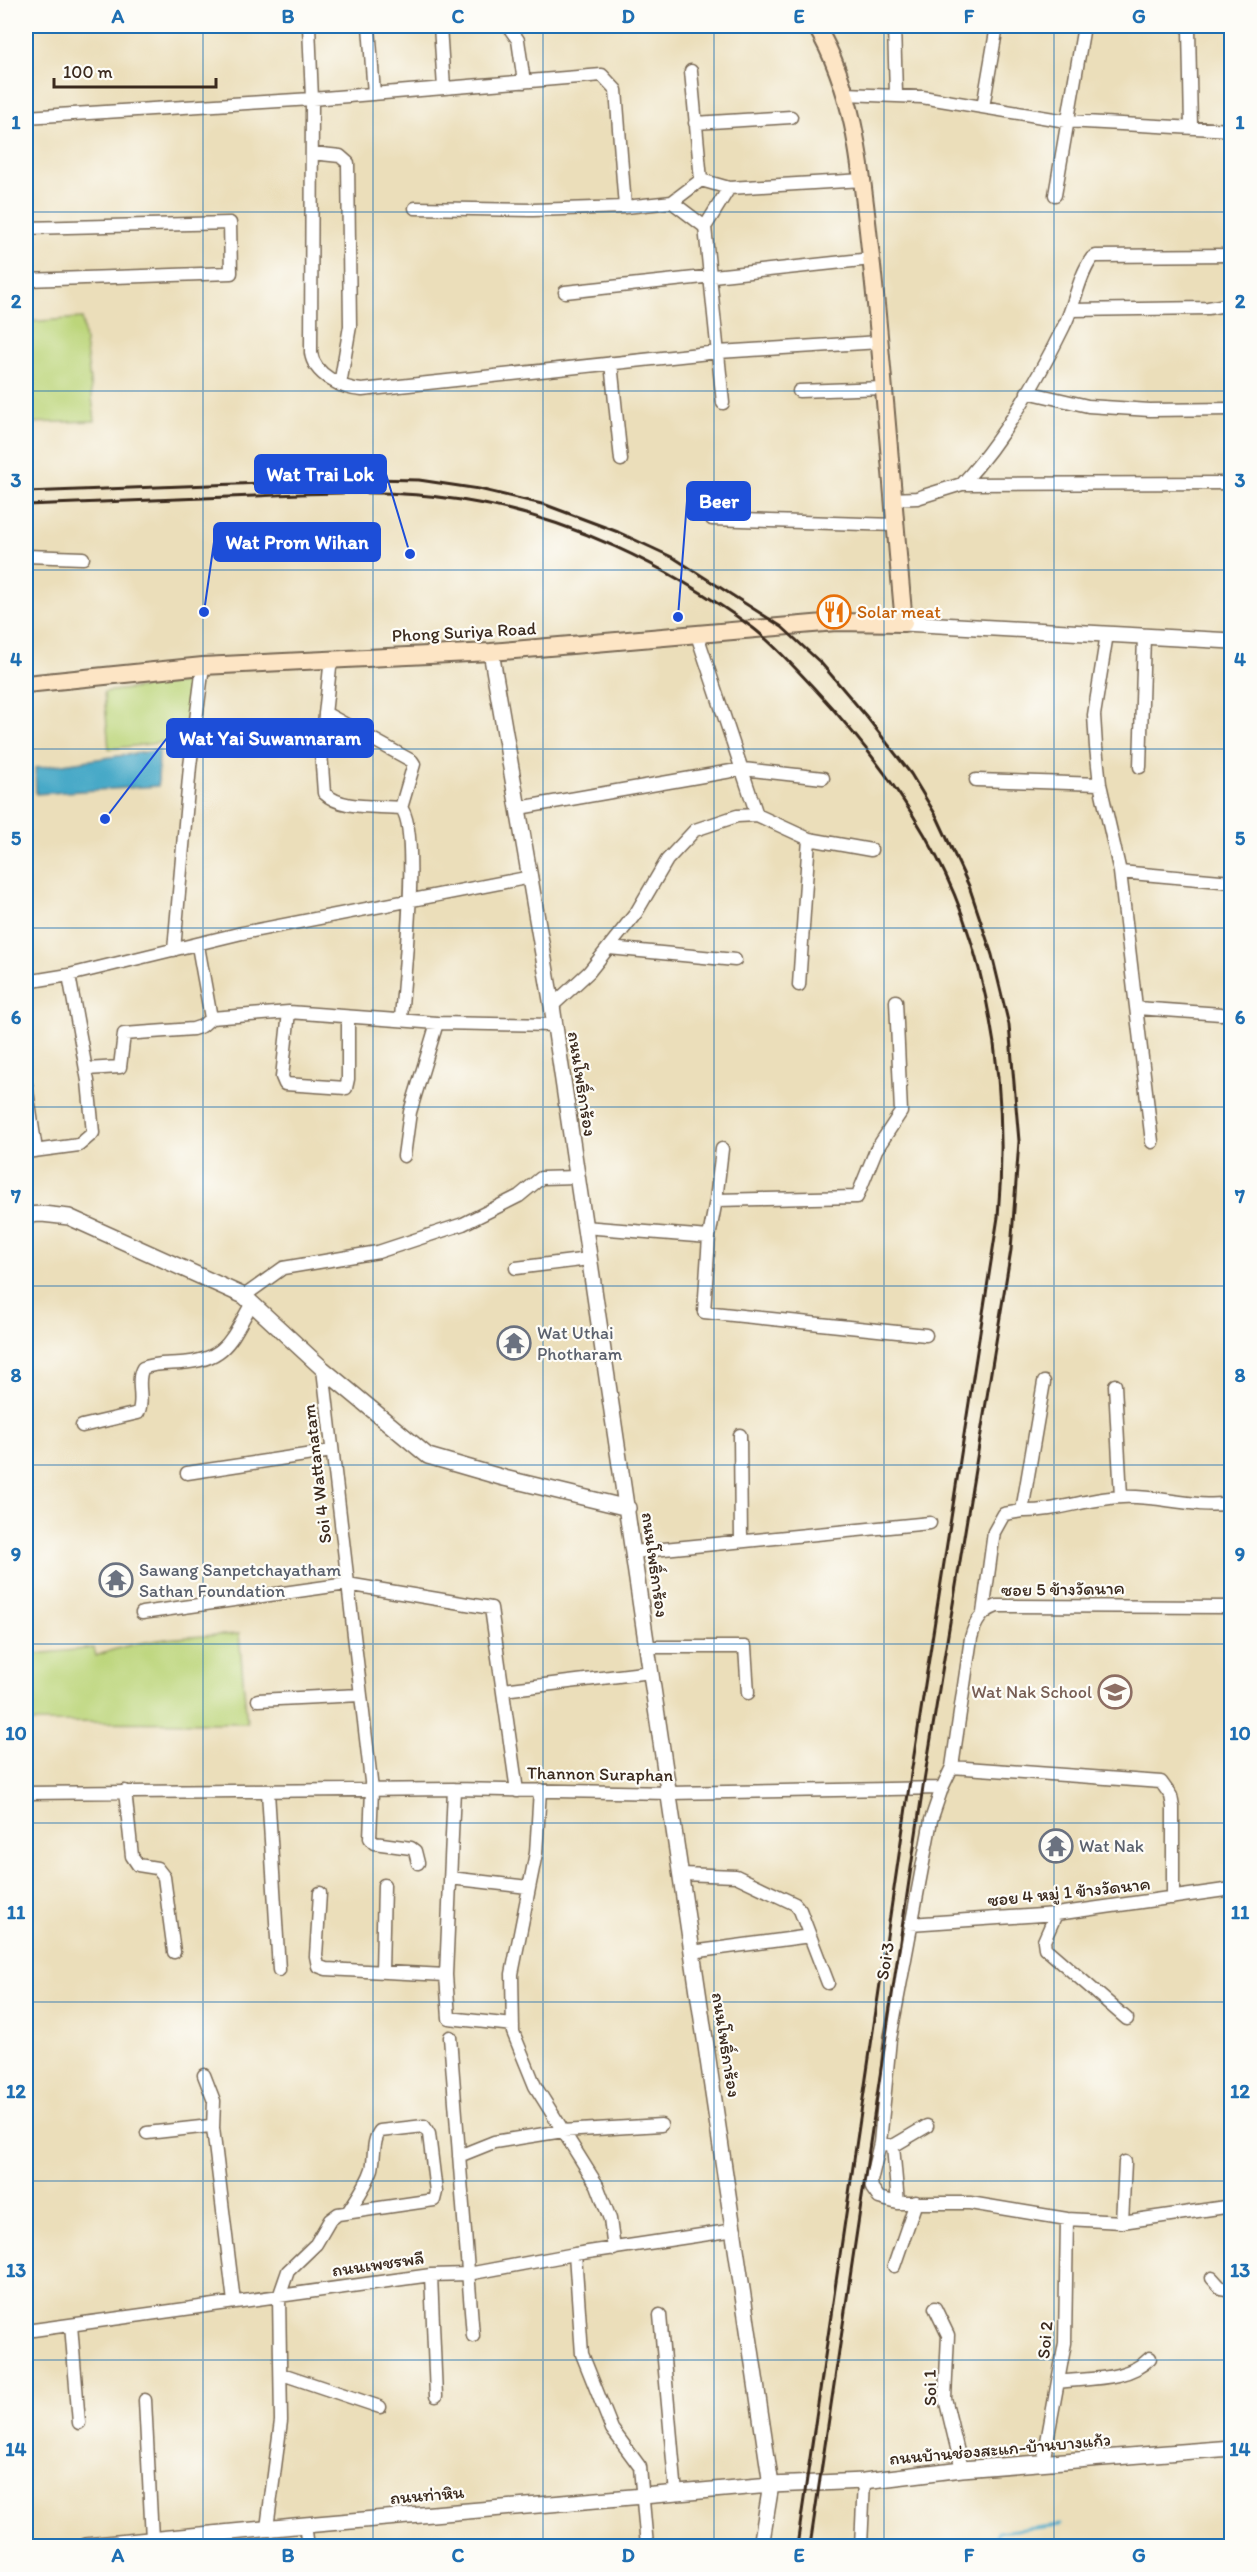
<svg xmlns="http://www.w3.org/2000/svg" width="1257" height="2572" viewBox="0 0 1257 2572" font-family="Itim,'Playpen Sans Thai',sans-serif">
  <style>
    .green { fill: #bcd57a; stroke: #7c804c; stroke-width: 1.5 }
    .water { fill: #47a9c7; stroke: #416a72; stroke-width: 1.5 }
    .lines { fill: none; stroke-linecap: round; stroke-linejoin: round }
    .stream { stroke: #47a9c7; stroke-width: 3 }
    .minor-casing { stroke: #796955; stroke-width: 15 }
    .tertiary-casing { stroke: #796955; stroke-width: 18 }
    .secondary-casing { stroke: #796955; stroke-width: 20 }
    .minor { stroke: #fff; stroke-width: 12 }
    .tertiary { stroke: #fff; stroke-width: 15 }
    .secondary { stroke: #fde5c5; stroke-width: 16 }
    .rail { stroke: #3b2a1e; stroke-width: 3 }
    .grid { fill: none; stroke: #1f6fb2; stroke-width: 1.5; stroke-opacity: 0.55 }
    .labels { text-anchor: middle; dominant-baseline: central; stroke-width: 4.5; stroke-linejoin: round; paint-order: stroke }
    .food-label { font-size: 18px; fill: #c56008; stroke: #fdfcf7; text-anchor: start }
    .street-label { font-size: 18px; fill: #3b2a1e; stroke: #fdfcf7 }
    .worship-label { font-size: 18px; fill: #5b616d; stroke: #fdfcf7; text-anchor: start }
    .education-label { font-size: 18px; fill: #785e54; stroke: #fdfcf7; text-anchor: end }
    .leader { fill: none; stroke: #1d4ed8; stroke-width: 2 }
    .callout-dot { fill: #1d4ed8; stroke: #fdfcf7; stroke-width: 2 }
    .callout { fill: #1d4ed8; stroke: #1d4ed8; stroke-width: 2 }
    .callout-label { font-size: 20px; text-anchor: middle; font-weight: bold; fill: #fff }
    .neatline { fill: none; stroke: #1f6fb2; stroke-width: 2 }
    .grid-label { font-size: 20px; text-anchor: middle; font-weight: bold; fill: #1f6fb2 }
  </style>
  <rect width="100%" height="100%" fill="#fdfcf7"/>
  <filter id="ink" filterUnits="userSpaceOnUse"><feTurbulence type="fractalNoise" baseFrequency=".0167" numOctaves="2"/><feDisplacementMap in="SourceGraphic" scale="12" xChannelSelector="R" yChannelSelector="G"/><feConvolveMatrix kernelMatrix="1 2 1 2 8 2 1 2 1" color-interpolation-filters="sRGB"/></filter>
  <filter id="wash" filterUnits="userSpaceOnUse"><feTurbulence type="fractalNoise" baseFrequency=".008" numOctaves="4" result="noise"/><feDisplacementMap in="SourceGraphic" scale="24" xChannelSelector="R" yChannelSelector="G"/><feGaussianBlur stdDeviation="1.35" result="paint"/><feColorMatrix in="noise" values="0 0 0 0 0 0 0 0 0 0 0 0 0 0 0 0 0 1.4 0 .05"/><feComposite in="paint" operator="in"/></filter>
  <g filter="url(#wash)">
    <rect width="100%" height="100%" fill="#ebdeba"/>
    <path class="green" d="M 82,318 L 95,421 L 26,423 L 26,322 Z
      M 197,681 L 190,739 L 109,749 L 104,692 Z
      M 239,1634 L 247,1723 L 26,1722 L 26,1655 L 94,1648 L 96,1656 C 142,1637 189,1637 239,1634 Z"/>
    <path class="water" d="M 159,750 L 158,786 L 36,794 L 35,768 Z"/>
    <g class="lines">
      <path class="stream" d="M 992,2546 L 998,2532 L 1060,2525"/>
    </g>
  </g>
  <g filter="url(#ink)">
    <g class="lines">
      <g class="minor-casing">
        <path id="minor" d="M 309,26 L 312,99 L 311,353 C 314,375 343,389 362,390 L 718,352 L 880,342
          M 369,26 L 374,94
          M 440,26 L 444,88
          M 508,26 L 518,40 L 524,82
          M 894,26 L 896,94
          M 1189,29 L 1191,127
          M 691,71 L 701,180
          M 845,94 L 922,97 L 1066,121 L 1232,130
          M 983,107 L 997,26
          M 26,117 L 312,99 L 602,75 L 616,90 L 625,207
          M 695,123 L 791,117
          M 312,153 L 340,156 L 348,163 L 350,326 L 340,385
          M 1055,195 L 1084,26
          M 672,202 L 705,227 L 729,188
          M 415,208 L 533,210 L 625,207 L 672,202 L 701,180 L 729,188 L 863,180
          M 705,227 L 723,403
          M 26,228 L 230,223 L 231,273 L 26,280
          M 565,292 L 871,259
          M 1071,310 L 1208,308 L 1232,304
          M 611,363 L 621,460
          M 799,391 L 884,388
          M 1027,392 L 1088,406 L 1150,410 L 1232,409
          M 962,484 C 1004,439 1037,381 1064,326 C 1075,305 1078,277 1092,258 L 1096,256 L 1232,255
          M 892,499 L 917,498 L 962,484 L 1232,483
          M 712,519 L 895,525
          M 26,556 L 83,558
          M 1107,634 L 1094,715 L 1096,747 L 1100,784 L 1120,872 L 1152,1142
          M 697,635 L 757,815
          M 331,658 L 321,752 L 324,793 C 343,811 378,805 401,808 C 421,828 403,985 401,1019
          M 325,713 L 412,761 L 414,764 L 401,808
          M 1140,767 L 1144,636
          M 976,780 L 1100,784
          M 519,808 L 743,769 L 823,778
          M 1120,872 L 1232,882
          M 198,946 L 211,1018 L 289,1012 L 437,1023 L 553,1025
          M 609,948 L 735,960
          M 174,950 L 190,766 L 203,666
          M 26,982 L 69,975 L 242,933 L 531,877
          M 799,985 L 809,839
          M 552,1006 L 589,972 L 636,913 L 667,860 L 695,830 L 737,816 L 757,815 L 809,839 L 871,850
          M 1137,1008 L 1221,1014
          M 289,1012 L 282,1077 L 285,1084 L 346,1088 L 348,1079 L 348,1018
          M 86,1069 L 120,1067 L 124,1034 L 193,1029 L 202,1026 L 211,1018
          M 26,1084 L 36,1150
          M 26,1152 L 79,1145 L 93,1133 L 88,1081 L 69,975
          M 404,1156 L 410,1112 L 437,1023
          M 716,1200 L 722,1149
          M 584,1227 L 709,1237 L 704,1312 L 926,1335
          M 709,1237 L 716,1200 L 857,1197 L 876,1150 L 901,1112 L 896,1001
          M 516,1268 L 589,1259
          M 244,1296 L 283,1268 L 378,1252 L 463,1224 L 519,1196 L 541,1178 L 576,1177
          M 323,1369 L 372,1790 L 370,1838 L 374,1843 L 411,1848 L 415,1851 L 418,1863
          M 1044,1382 L 1022,1511 C 1056,1512 1088,1498 1122,1497 C 1159,1495 1194,1509 1232,1503
          M 1115,1385 L 1121,1497
          M 82,1426 L 138,1413 C 145,1399 135,1381 143,1368 C 154,1363 168,1364 181,1363 C 227,1360 231,1339 252,1303
          M 740,1435 L 741,1541
          M 187,1473 L 332,1451
          M 633,1552 L 930,1523
          M 142,1613 L 347,1584 L 491,1608 L 517,1791
          M 983,1613 L 994,1532 L 1004,1514 L 1022,1511
          M 646,1647 L 745,1647 L 748,1693
          M 503,1690 L 651,1672
          M 258,1700 L 360,1695
          M 952,1767 L 971,1638 C 975,1622 981,1612 997,1606 L 1232,1607
          M 454,1789 L 446,1975 L 449,2018 L 513,2025
          M 540,1790 L 536,1853 L 512,1974 L 513,2032 L 535,2086 L 597,2185 L 610,2219 L 614,2249
          M 125,1791 L 132,1856 L 138,1865 L 157,1868 L 164,1877 L 174,1952
          M 268,1792 L 279,1970
          M 26,1793 L 454,1789 L 669,1793 L 942,1788 L 952,1767 L 1161,1782 L 1171,1796 L 1173,1807 L 1173,1898
          M 681,1874 L 736,1876 L 795,1904 L 800,1910 L 828,1983
          M 450,1878 L 528,1887
          M 320,1893 L 316,1956 L 318,1966 L 326,1969 L 446,1975
          M 1056,1914 L 1044,1941 L 1045,1948 L 1127,2019
          M 910,1924 L 1056,1914 L 1232,1889
          M 692,1952 L 810,1936
          M 382,1971 L 384,1885
          M 450,2037 L 473,2336
          M 204,2075 L 214,2101 L 213,2128
          M 147,2133 L 210,2126 L 213,2128 L 234,2302
          M 880,2143 L 893,2146 L 898,2203 L 879,2198 L 872,2188 L 871,2181 L 880,2143 L 890,2039 L 931,1820 L 942,1788
          M 893,2146 L 927,2126
          M 459,2156 L 494,2142 L 563,2131 L 661,2125
          M 898,2203 L 970,2203 L 1067,2219 L 1122,2222 L 1232,2206
          M 1122,2222 L 1125,2162
          M 575,2254 L 582,2354 L 612,2429 L 640,2467 L 647,2546
          M 894,2266 L 916,2202
          M 431,2275 L 436,2396
          M 1212,2278 L 1221,2288 L 1232,2290
          M 935,2308 L 948,2335 L 945,2398 L 962,2469
          M 660,2315 L 676,2494
          M 71,2325 L 79,2423
          M 26,2331 L 431,2275 L 468,2274 L 575,2254 L 735,2230
          M 282,2374 L 380,2407
          M 1058,2382 C 1088,2378 1128,2381 1150,2358
          M 145,2400 L 152,2539
          M 1043,2463 L 1065,2343 L 1067,2219
          M 305,2525 L 308,2546
          M 267,2528 L 281,2421 L 279,2297 L 288,2271 L 316,2244 L 330,2220 L 338,2214 L 434,2200 L 436,2192 L 429,2134 L 424,2126 L 380,2131 C 372,2141 375,2156 372,2169 C 367,2185 357,2198 348,2212
          M 861,2546 L 864,2481"/>
      </g>
      <g class="tertiary-casing">
        <path id="tertiary" d="M 904,623 L 1232,641
          M 491,652 L 552,1006 L 771,2485 L 761,2546
          M 26,1215 L 42,1214 L 69,1217 L 244,1296 L 323,1369 L 428,1456 L 504,1478 L 628,1508
          M 86,2546 L 305,2525 L 771,2485 L 864,2481 L 962,2469 L 1232,2448"/>
      </g>
      <g class="secondary-casing">
        <path id="secondary" d="M 26,684 L 203,666 L 491,652 L 836,622 L 904,623 C 893,504 885,385 872,266 C 862,184 859,98 816,26"/>
      </g>
      <use href="#minor" class="minor"/>
      <use href="#tertiary" class="tertiary"/>
      <use href="#secondary" class="secondary"/>
      <path class="rail" d="M 26,492 L 368,479 L 419,480 L 479,489 L 546,505 L 618,532 L 674,558 L 782,627 L 821,663 L 866,716 L 911,774 L 937,817 L 969,886 L 992,955 L 1009,1025 L 1019,1141 L 1011,1250 L 923,1787 L 810,2546
        M 26,505 C 102,502 178,499 254,496 C 323,493 393,489 461,500 C 567,516 667,565 753,628 C 775,645 795,668 814,688 C 875,754 931,829 962,914 C 997,1012 1007,1114 998,1217 L 909,1787 L 797,2546"/>
    </g>
  </g>
  <path class="grid" d="M 203,26 L 203,2546M 373,26 L 373,2546M 543,26 L 543,2546M 714,26 L 714,2546M 884,26 L 884,2546M 1054,26 L 1054,2546M 26,212 L 1232,212M 26,391 L 1232,391M 26,570 L 1232,570M 26,749 L 1232,749M 26,928 L 1232,928M 26,1107 L 1232,1107M 26,1286 L 1232,1286M 26,1465 L 1232,1465M 26,1644 L 1232,1644M 26,1823 L 1232,1823M 26,2002 L 1232,2002M 26,2181 L 1232,2181M 26,2360 L 1232,2360"/>
  <defs>
    <g id="restaurant-ring" transform="scale(1.725)"><circle r="9.5" fill="#fdfcf7" stroke="#e8710a" stroke-width="1.5"/><path d="M-5-6h1v4h1v-4h1v4h1v-4h1v5L-1.5 .5V6h-2V.5L-5-1ZM5-6V6H3V1.5H1.5Q1.5-4 5-6Z" fill="#e8710a"/></g>
    <g id="temple-ring" transform="scale(1.725)"><circle r="9.5" fill="#fdfcf7" stroke="#6b7280" stroke-width="1.5"/><path d="M0-6L5-2H3V0L6.5 2.5H4V6H1.5V3h-3V6H-4V2.5H-6.5L-3 0V-2H-5Z" fill="#6b7280"/></g>
    <g id="school-ring" transform="scale(1.725)"><circle r="9.5" fill="#fdfcf7" stroke="#8d6e63" stroke-width="1.5"/><path d="M0-5L7-2L0 1L-7-2ZM-4 1L0 2.5L4 1V4Q0 6-4 4Z" fill="#8d6e63"/></g>
  </defs>
  <g fill-rule="evenodd">
    <use href="#restaurant-ring" x="834" y="612"/>
    <use href="#temple-ring" x="514" y="1343"/>
    <use href="#temple-ring" x="116" y="1580"/>
    <use href="#school-ring" x="1115" y="1692"/>
    <use href="#temple-ring" x="1056" y="1846"/>
  </g>
  <g class="labels">
    <g class="food-label">
      <text x="857" y="612">Solar meat</text>
    </g>
    <g class="street-label">
      <text transform="translate(464 632) rotate(-3)">Phong Suriya Road</text>
      <text transform="translate(582 1084) rotate(81)">ถนนโพธิ์การ้อง</text>
      <text transform="translate(317 1474) rotate(-97)">Soi 4 Wattanatam</text>
      <text transform="translate(655 1565) rotate(82)">ถนนโพธิ์การ้อง</text>
      <text transform="translate(1063 1589) rotate(-1)">ซอย 5 ข้างวัดนาค</text>
      <text transform="translate(600 1774) rotate(1)">Thannon Suraphan</text>
      <text transform="translate(1069 1892) rotate(-6)">ซอย 4 หมู่ 1 ข้างวัดนาค</text>
      <text transform="translate(885 1961) rotate(-80)">Soi 3</text>
      <text transform="translate(726 2045) rotate(81)">ถนนโพธิ์การ้อง</text>
      <text transform="translate(378 2264) rotate(-8)">ถนนเพชรพลี</text>
      <text transform="translate(1045 2340) rotate(-85)">Soi 2</text>
      <text transform="translate(930 2388) rotate(-91)">Soi 1</text>
      <text transform="translate(1000 2449) rotate(-5)">ถนนบ้านช่องสะแก-บ้านบางแก้ว</text>
      <text transform="translate(427 2495) rotate(-5)">ถนนท่าหิน</text>
    </g>
    <g class="worship-label">
      <text x="537" y="1333">Wat Uthai<tspan x="537" dy="21">Photharam</tspan></text>
      <text x="139" y="1570">Sawang Sanpetchayatham<tspan x="139" dy="21">Sathan Foundation</tspan></text>
      <text x="1079" y="1846">Wat Nak</text>
    </g>
    <g class="education-label">
      <text x="1092" y="1692">Wat Nak School</text>
    </g>
  </g>
  <path class="leader" d="M410 554L386 474M678 617L687 501M204 612L214 542M105 819L167 738"/>
  <g class="callout-dot">
    <circle cx="410" cy="554" r="6"/>
    <circle cx="678" cy="617" r="6"/>
    <circle cx="204" cy="612" r="6"/>
    <circle cx="105" cy="819" r="6"/>
  </g>
  <g class="callout">
    <rect x="255" y="455" width="131" height="38" rx="6"/>
    <rect x="687" y="482" width="63" height="38" rx="6"/>
    <rect x="214" y="523" width="166" height="38" rx="6"/>
    <rect x="167" y="719" width="206" height="38" rx="6"/>
  </g>
  <g class="callout-label">
    <text x="320" y="481">Wat Trai Lok</text>
    <text x="719" y="508">Beer</text>
    <text x="297" y="549">Wat Prom Wihan</text>
    <text x="270" y="745">Wat Yai Suwannaram</text>
  </g>
  <rect width="1257" height="2572" fill="none" stroke="#fdfcf7" stroke-width="66"/>
  <path d="M54 78v9h162v-9" fill="none" stroke="#3b2a1e" stroke-width="3"/>
  <text x="63" y="78" font-size="18" fill="#3b2a1e" stroke="#fdfcf7" stroke-width="4.5" paint-order="stroke">100 m</text>
  <rect x="33" y="33" width="1191" height="2506" class="neatline"/>
  <g class="grid-label">
    <text x="118" y="23">A</text>
    <text x="288" y="23">B</text>
    <text x="458" y="23">C</text>
    <text x="628" y="23">D</text>
    <text x="799" y="23">E</text>
    <text x="969" y="23">F</text>
    <text x="1139" y="23">G</text>
    <text x="16" y="129">1</text>
    <text x="1240" y="129">1</text>
    <text x="16" y="308">2</text>
    <text x="1240" y="308">2</text>
    <text x="16" y="487">3</text>
    <text x="1240" y="487">3</text>
    <text x="16" y="666">4</text>
    <text x="1240" y="666">4</text>
    <text x="16" y="845">5</text>
    <text x="1240" y="845">5</text>
    <text x="16" y="1024">6</text>
    <text x="1240" y="1024">6</text>
    <text x="16" y="1203">7</text>
    <text x="1240" y="1203">7</text>
    <text x="16" y="1382">8</text>
    <text x="1240" y="1382">8</text>
    <text x="16" y="1561">9</text>
    <text x="1240" y="1561">9</text>
    <text x="16" y="1740">10</text>
    <text x="1240" y="1740">10</text>
    <text x="16" y="1919">11</text>
    <text x="1240" y="1919">11</text>
    <text x="16" y="2098">12</text>
    <text x="1240" y="2098">12</text>
    <text x="16" y="2277">13</text>
    <text x="1240" y="2277">13</text>
    <text x="16" y="2456">14</text>
    <text x="1240" y="2456">14</text>
    <text x="118" y="2562">A</text>
    <text x="288" y="2562">B</text>
    <text x="458" y="2562">C</text>
    <text x="628" y="2562">D</text>
    <text x="799" y="2562">E</text>
    <text x="969" y="2562">F</text>
    <text x="1139" y="2562">G</text>
  </g>
</svg>
